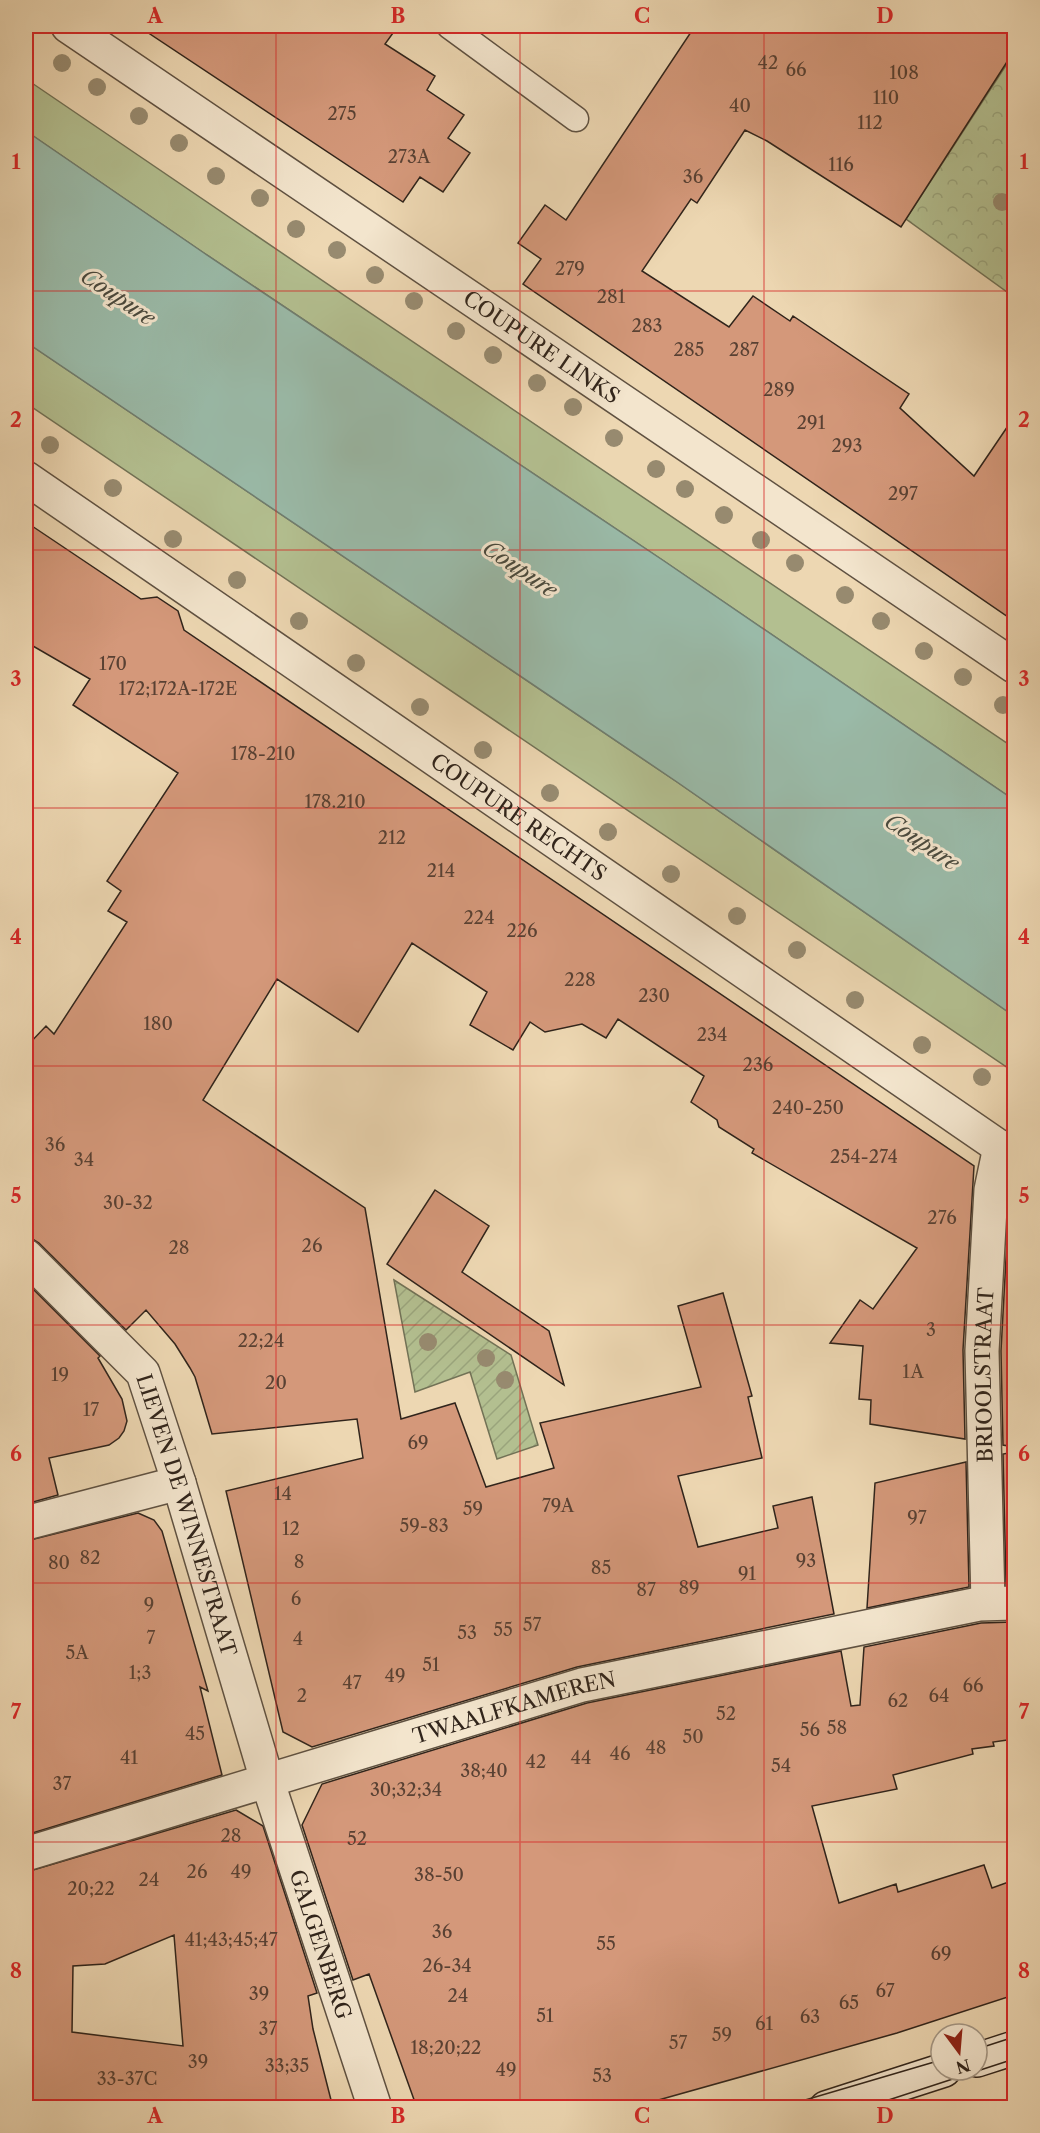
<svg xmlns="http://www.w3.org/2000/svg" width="1040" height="2133" viewBox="0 0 1040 2133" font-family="'Libre Caslon Text',serif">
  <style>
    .grass { fill: #b3bf90; stroke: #727256; stroke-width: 1.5 }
    .park { fill: url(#park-crowns); stroke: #727256; stroke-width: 1.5 }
    .garden { fill: url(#garden-furrows); stroke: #727256; stroke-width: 1.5 }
    .water { fill: #9abaa8; stroke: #707e70; stroke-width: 1.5 }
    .building { fill: #d4987a; stroke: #30241b; stroke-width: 1.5; fill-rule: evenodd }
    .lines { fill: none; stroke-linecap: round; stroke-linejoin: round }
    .lane-casing { stroke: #5f5141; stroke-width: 27 }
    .street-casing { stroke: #5f5141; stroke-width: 36 }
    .secondary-casing { stroke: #30241b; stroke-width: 36 }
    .lane { stroke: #f3e5cd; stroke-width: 24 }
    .street { stroke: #f3e5cd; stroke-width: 33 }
    .secondary { stroke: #f3e5cd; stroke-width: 33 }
    .tram { stroke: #30241b; stroke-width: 1.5 }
    .tree { fill: #978a6f }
    .grid { fill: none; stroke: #d62828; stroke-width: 1.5; stroke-opacity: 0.55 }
    .labels { text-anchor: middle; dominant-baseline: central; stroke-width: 6; stroke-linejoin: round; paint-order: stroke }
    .number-label { font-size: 18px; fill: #594133 }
    .street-label { font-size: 21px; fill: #30241b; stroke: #f3e5cd }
    .water-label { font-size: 22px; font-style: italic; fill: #4a4a3e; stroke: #f3e5cd }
    .neatline { fill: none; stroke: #d62828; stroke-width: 2 }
    .grid-label { font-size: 20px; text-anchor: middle; font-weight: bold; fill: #d62828 }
  </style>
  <defs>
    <pattern id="park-crowns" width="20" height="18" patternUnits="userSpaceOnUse" patternTransform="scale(1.5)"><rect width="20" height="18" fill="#b3bf90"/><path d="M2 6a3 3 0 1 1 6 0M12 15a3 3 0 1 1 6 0" fill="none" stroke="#9aa47c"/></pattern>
    <pattern id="garden-furrows" width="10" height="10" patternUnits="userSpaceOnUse" patternTransform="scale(1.5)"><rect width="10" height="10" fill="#b3bf90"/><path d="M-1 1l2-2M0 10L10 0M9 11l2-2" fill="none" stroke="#9aa47c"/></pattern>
  </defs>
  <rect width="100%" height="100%" fill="#edd7b2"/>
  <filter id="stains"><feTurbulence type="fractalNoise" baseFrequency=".00333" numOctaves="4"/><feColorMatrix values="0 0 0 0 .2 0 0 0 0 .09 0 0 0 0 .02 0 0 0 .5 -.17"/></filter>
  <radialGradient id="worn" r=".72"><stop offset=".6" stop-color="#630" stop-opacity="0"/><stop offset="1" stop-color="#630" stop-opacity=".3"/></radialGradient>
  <path class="grass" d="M 26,79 C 354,304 686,524 1014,748 L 1014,800 L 664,561 L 204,253 L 26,131 Z
    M 26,342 L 677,782 L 1014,1016 L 1014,1072 L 26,403 Z"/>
  <path class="park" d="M 1014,53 L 1014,297 L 906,219 Z"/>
  <path class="garden" d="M 394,1280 L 511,1355 L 538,1445 L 497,1459 L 470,1372 L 415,1392 Z"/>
  <path class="water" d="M 26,131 L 204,253 L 664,561 L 1014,800 L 1014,1016 L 677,782 L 26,342 Z"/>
  <path class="building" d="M 138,26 L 398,26 L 385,44 L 435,76 L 427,90 L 464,115 L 448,138 L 470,153 L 443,192 L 420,177 L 403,202 Z
    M 695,26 L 1014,26 L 1014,51 L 901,227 L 767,141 L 745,130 L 697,203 L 691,199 L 642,271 L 729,327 L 753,296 L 790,321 L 793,316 L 909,394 L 900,408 L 974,476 L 1014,417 L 1014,621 L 523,284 L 541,259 L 518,243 L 545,205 L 566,220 Z
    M 26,522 L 141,599 L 157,597 L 178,611 L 184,630 L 974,1166 L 963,1350 L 965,1439 L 870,1424 L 871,1400 L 859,1399 L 863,1346 L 830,1343 L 860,1300 L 873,1309 L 917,1248 L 752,1153 L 754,1149 L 719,1127 L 717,1120 L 691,1102 L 704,1076 L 618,1019 L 606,1038 L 582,1024 L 545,1032 L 530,1022 L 513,1050 L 470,1025 L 487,992 L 412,943 L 358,1032 L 277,979 L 203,1100 L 365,1208 L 401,1419 L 455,1403 L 486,1487 L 554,1468 L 540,1423 L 701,1387 L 678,1306 L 723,1293 L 752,1396 L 748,1397 L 762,1458 L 678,1476 L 698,1547 L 778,1528 L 773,1506 L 812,1497 L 834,1614 L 577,1667 L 312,1747 L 283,1732 L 226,1491 L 363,1458 L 357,1419 L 212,1434 L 195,1377 L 190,1368 L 175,1344 L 146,1310 L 126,1330 L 39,1243 L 31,1238 L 26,1238 L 26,1047 L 46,1026 L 54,1034 L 127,922 L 108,911 L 121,891 L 107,881 L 178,773 L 73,705 L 90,679 L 26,642 Z
    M 435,1190 L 489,1226 L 462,1272 L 549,1331 L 564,1385 L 387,1264 Z
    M 1014,1202 L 1014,1447 L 1003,1445 L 1001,1351 L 1009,1203 Z
    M 26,1282 L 100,1356 L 98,1358 L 122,1399 L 127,1421 L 124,1431 L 119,1438 L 109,1445 L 49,1458 L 58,1495 L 26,1504 Z
    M 1014,1452 L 1014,1584 L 1006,1584 L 1003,1454 Z
    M 966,1462 L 969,1587 L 867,1608 L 875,1483 Z
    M 138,1513 L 154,1520 L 162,1531 L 208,1691 L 200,1687 L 222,1775 L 26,1835 L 26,1541 Z
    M 1014,1622 L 1014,1739 L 993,1742 L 994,1746 L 972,1749 L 973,1754 L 893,1775 L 897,1789 L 812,1806 L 839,1903 L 896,1884 L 898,1892 L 984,1865 L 992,1888 L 1014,1880 L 1014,1995 L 897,2033 L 630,2108 L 417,2108 L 369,1974 L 353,1980 L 302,1825 L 322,1784 L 587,1703 L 841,1651 L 851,1706 L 860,1705 L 864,1647 L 981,1623 Z
    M 236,1810 L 263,1826 L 317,1993 L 308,1996 L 313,2029 L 331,2100 L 299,2108 L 26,2108 L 26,1872 ZM 174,1935 L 183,2046 L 72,2032 L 73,1966 L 105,1964 Z"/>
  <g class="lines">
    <g class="lane-casing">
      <path id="lane" d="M 449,26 L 576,119"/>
    </g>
    <g class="street-casing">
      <g id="street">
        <path id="s1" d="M 68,26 L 1014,666"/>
        <path id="s2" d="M 26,478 L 1014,1157"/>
        <path id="s3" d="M 26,1256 L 143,1373 L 179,1483 L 267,1780 L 375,2108"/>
        <path d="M 26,1523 L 179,1483"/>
        <path id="s4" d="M 988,1603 L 982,1351 L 991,1190 L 1000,1147"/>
        <path id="s5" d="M 26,1854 L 582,1685 L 979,1604 L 1014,1603"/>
      </g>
    </g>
    <g class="secondary-casing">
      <path id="secondary" d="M 977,2060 L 1014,2048
        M 826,2108 L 944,2070"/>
    </g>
    <use href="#lane" class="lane"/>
    <use href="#street" class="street"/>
    <use href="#secondary" class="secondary"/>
    <path class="tram" d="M 977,2049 L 1014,2037
      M 778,2108 L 941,2060
      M 864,2108 L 1014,2059"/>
  </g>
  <g class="tree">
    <circle cx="62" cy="63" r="9"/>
    <circle cx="97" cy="87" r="9"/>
    <circle cx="139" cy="116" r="9"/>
    <circle cx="179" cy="143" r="9"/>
    <circle cx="216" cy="176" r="9"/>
    <circle cx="260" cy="198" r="9"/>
    <circle cx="1002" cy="202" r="9"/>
    <circle cx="296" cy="229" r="9"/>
    <circle cx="337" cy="250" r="9"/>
    <circle cx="375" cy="275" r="9"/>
    <circle cx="414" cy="301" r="9"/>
    <circle cx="456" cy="331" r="9"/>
    <circle cx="493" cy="355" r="9"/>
    <circle cx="537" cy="383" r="9"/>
    <circle cx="573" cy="407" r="9"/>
    <circle cx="614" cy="438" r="9"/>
    <circle cx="50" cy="445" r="9"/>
    <circle cx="656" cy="469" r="9"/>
    <circle cx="113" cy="488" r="9"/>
    <circle cx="685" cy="489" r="9"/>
    <circle cx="724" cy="515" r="9"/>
    <circle cx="173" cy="539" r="9"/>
    <circle cx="761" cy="540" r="9"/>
    <circle cx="795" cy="563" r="9"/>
    <circle cx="237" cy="580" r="9"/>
    <circle cx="845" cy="595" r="9"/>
    <circle cx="299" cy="621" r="9"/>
    <circle cx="881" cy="621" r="9"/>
    <circle cx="924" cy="651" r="9"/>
    <circle cx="356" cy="663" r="9"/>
    <circle cx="963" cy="677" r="9"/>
    <circle cx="1003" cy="705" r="9"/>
    <circle cx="420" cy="707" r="9"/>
    <circle cx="483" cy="750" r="9"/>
    <circle cx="550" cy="793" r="9"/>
    <circle cx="608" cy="832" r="9"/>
    <circle cx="671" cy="874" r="9"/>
    <circle cx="737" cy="916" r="9"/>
    <circle cx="797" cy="950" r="9"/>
    <circle cx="855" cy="1000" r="9"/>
    <circle cx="922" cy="1045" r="9"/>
    <circle cx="982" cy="1077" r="9"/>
    <circle cx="428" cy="1342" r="9"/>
    <circle cx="486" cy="1358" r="9"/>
    <circle cx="505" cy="1380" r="9"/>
  </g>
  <path class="grid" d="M 276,26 L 276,2108M 520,26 L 520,2108M 764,26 L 764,2108M 26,291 L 1014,291M 26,550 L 1014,550M 26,808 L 1014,808M 26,1066 L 1014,1066M 26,1325 L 1014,1325M 26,1583 L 1014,1583M 26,1842 L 1014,1842"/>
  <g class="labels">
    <g class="number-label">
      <text x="768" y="63">42</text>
      <text x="796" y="70">66</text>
      <text x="904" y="73">108</text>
      <text x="886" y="98">110</text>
      <text x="740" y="106">40</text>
      <text x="342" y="114">275</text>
      <text x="870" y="123">112</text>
      <text x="409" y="157">273A</text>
      <text x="841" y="165">116</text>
      <text x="693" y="177">36</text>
      <text x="570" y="269">279</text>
      <text x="611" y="297">281</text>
      <text x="647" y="326">283</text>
      <text x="689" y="350">285</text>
      <text x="744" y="350">287</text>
      <text x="779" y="390">289</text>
      <text x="811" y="423">291</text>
      <text x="847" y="446">293</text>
      <text x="903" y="494">297</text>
      <text x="113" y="664">170</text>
      <text x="178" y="689">172;172A-172E</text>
      <text x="263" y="754">178-210</text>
      <text x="335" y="802">178.210</text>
      <text x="392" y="838">212</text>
      <text x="441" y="871">214</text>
      <text x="479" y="918">224</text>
      <text x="522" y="931">226</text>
      <text x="580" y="980">228</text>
      <text x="654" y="996">230</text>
      <text x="158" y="1024">180</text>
      <text x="712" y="1035">234</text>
      <text x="758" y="1065">236</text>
      <text x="808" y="1108">240-250</text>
      <text x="55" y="1145">36</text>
      <text x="864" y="1157">254-274</text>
      <text x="84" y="1160">34</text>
      <text x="128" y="1203">30-32</text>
      <text x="942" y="1218">276</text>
      <text x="312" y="1246">26</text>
      <text x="179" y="1248">28</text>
      <text x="931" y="1330">3</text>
      <text x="261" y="1341">22;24</text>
      <text x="913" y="1372">1A</text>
      <text x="60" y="1375">19</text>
      <text x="276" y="1383">20</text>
      <text x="91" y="1410">17</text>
      <text x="418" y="1443">69</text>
      <text x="283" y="1494">14</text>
      <text x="558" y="1506">79A</text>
      <text x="473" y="1509">59</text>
      <text x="917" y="1518">97</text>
      <text x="424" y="1526">59-83</text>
      <text x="291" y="1529">12</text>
      <text x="90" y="1558">82</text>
      <text x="806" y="1561">93</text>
      <text x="299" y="1562">8</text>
      <text x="59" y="1563">80</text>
      <text x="601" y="1568">85</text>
      <text x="747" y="1574">91</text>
      <text x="689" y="1588">89</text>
      <text x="646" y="1590">87</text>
      <text x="296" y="1599">6</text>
      <text x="149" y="1605">9</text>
      <text x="532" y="1625">57</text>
      <text x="503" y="1630">55</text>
      <text x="467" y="1633">53</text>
      <text x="151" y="1638">7</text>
      <text x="298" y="1639">4</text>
      <text x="77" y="1653">5A</text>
      <text x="431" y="1665">51</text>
      <text x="140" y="1673">1;3</text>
      <text x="395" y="1676">49</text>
      <text x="352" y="1683">47</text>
      <text x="973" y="1686">66</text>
      <text x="302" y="1696">2</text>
      <text x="939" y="1696">64</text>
      <text x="898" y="1701">62</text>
      <text x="726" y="1714">52</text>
      <text x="837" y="1728">58</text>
      <text x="810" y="1730">56</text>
      <text x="195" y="1734">45</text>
      <text x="693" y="1737">50</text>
      <text x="656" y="1748">48</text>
      <text x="620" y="1754">46</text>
      <text x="129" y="1758">41</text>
      <text x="581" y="1758">44</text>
      <text x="536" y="1762">42</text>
      <text x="781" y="1766">54</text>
      <text x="484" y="1771">38;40</text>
      <text x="62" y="1784">37</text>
      <text x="406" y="1790">30;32;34</text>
      <text x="231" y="1836">28</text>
      <text x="357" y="1839">52</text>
      <text x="197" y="1872">26</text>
      <text x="241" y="1872">49</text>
      <text x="439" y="1875">38-50</text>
      <text x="149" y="1880">24</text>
      <text x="91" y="1889">20;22</text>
      <text x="442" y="1932">36</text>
      <text x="231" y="1940">41;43;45;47</text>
      <text x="606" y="1944">55</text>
      <text x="941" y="1954">69</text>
      <text x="447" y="1966">26-34</text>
      <text x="885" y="1991">67</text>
      <text x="259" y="1994">39</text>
      <text x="458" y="1996">24</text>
      <text x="849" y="2003">65</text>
      <text x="545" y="2016">51</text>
      <text x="810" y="2017">63</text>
      <text x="764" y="2024">61</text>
      <text x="268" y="2029">37</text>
      <text x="722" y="2035">59</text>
      <text x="678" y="2043">57</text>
      <text x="446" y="2048">18;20;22</text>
      <text x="198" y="2062">39</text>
      <text x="287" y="2066">33;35</text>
      <text x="506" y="2070">49</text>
      <text x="602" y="2076">53</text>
      <text x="127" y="2079">33-37C</text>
    </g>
    <g class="street-label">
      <text stroke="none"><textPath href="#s1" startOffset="572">COUPURE LINKS</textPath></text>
      <text stroke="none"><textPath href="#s2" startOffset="598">COUPURE RECHTS</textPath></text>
      <text stroke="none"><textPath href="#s4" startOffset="228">BRIOOLSTRAAT</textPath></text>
      <text stroke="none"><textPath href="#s3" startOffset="314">LIEVEN DE WINNESTRAAT</textPath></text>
      <text stroke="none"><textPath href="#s5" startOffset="510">TWAALFKAMEREN</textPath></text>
      <text stroke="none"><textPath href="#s3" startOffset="764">GALGENBERG</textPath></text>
    </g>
    <g class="water-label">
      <text transform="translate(118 297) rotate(34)">Coupure</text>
      <text transform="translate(520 569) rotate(34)">Coupure</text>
      <text transform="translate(922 842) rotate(34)">Coupure</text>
    </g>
  </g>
  <rect width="1040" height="2133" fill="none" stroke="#edd7b2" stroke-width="66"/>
  <g transform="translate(959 2052) rotate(164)"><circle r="28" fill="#f3e5cd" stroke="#a59886" stroke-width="1.5"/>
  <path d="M0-4.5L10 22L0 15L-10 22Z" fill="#8f2418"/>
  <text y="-9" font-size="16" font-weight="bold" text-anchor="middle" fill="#30241b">N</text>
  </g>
  <rect x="33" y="33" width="974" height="2067" class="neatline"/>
  <g class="grid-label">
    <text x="155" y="23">A</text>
    <text x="398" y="23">B</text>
    <text x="642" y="23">C</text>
    <text x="885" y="23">D</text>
    <text x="16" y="169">1</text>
    <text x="1024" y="169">1</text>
    <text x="16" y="427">2</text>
    <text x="1024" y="427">2</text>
    <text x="16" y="686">3</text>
    <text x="1024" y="686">3</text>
    <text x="16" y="944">4</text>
    <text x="1024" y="944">4</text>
    <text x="16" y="1203">5</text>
    <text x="1024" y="1203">5</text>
    <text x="16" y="1461">6</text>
    <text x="1024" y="1461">6</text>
    <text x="16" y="1719">7</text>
    <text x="1024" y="1719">7</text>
    <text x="16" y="1978">8</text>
    <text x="1024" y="1978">8</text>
    <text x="155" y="2123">A</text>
    <text x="398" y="2123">B</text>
    <text x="642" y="2123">C</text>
    <text x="885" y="2123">D</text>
  </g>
  <rect width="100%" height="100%" filter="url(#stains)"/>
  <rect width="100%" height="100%" fill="url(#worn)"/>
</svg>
